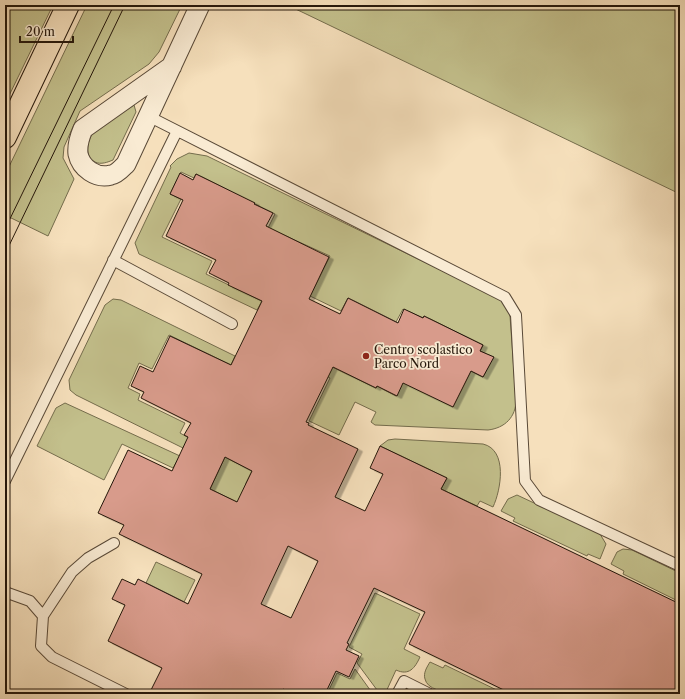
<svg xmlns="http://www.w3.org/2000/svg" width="685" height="699" viewBox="0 0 685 699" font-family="'Libre Caslon Text',serif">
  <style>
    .green { fill: #c3c08c; stroke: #746c4c }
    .building { fill: #d89b8b; stroke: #25170b; fill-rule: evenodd; filter: url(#shadow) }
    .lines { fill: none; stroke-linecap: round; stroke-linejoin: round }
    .lane-casing { stroke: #594937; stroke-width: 12 }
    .street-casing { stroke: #594937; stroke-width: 21 }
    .primary-casing { stroke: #25170b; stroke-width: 24 }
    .lane { stroke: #f9ebd3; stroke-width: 10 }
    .street { stroke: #f9ebd3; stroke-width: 19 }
    .primary { stroke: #f6e0bc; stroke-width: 22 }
    .tram { stroke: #25170b; stroke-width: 1 }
    .poi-dot { fill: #8f2418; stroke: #f9ebd3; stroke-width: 1.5 }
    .labels { text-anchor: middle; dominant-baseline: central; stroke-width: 3.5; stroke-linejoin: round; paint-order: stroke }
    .poi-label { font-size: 12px; fill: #25170b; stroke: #f9ebd3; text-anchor: start }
  </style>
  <defs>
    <filter id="shadow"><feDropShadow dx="4.5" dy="2.5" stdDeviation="0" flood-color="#0004"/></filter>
  </defs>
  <rect width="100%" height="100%" fill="#f6e0bc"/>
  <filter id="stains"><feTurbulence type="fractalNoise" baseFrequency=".005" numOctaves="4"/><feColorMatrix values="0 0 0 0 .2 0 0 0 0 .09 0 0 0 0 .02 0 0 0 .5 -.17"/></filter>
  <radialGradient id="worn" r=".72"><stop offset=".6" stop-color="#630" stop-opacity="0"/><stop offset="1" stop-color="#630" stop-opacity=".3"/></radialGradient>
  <path class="green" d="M 5,5 L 53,5 L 5,104 Z
    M 87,5 L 182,5 L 159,52 L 149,64 L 80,111 L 64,147 L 63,158 L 74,179 L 48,236 L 5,215 L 5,175 Z
    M 287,5 L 680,5 L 680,194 L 304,13 Z
    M 134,105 L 136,112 L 113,160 C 108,162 101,165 95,162 C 84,157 87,139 94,132 C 105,121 121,114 134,105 Z
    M 189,153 L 207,156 L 500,299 L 509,311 L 510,316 L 516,400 C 516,417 505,428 488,430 L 375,425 L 371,422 L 376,412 L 355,402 L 339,435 L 309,421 L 330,378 L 319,372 L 324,363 L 376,388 L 379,382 L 381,388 L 396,396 L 402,382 L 471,371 L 483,377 L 493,357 L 480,351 L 483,345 L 424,316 L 423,318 L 403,309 L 396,322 L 348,298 L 341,311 L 310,296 L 330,256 L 268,228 L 275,214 L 196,174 L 194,178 L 181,172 L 170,194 L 181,199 L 162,237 L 212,261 L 206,274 L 262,301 L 257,310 L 139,254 L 135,243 L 171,167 L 170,166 L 177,159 Z
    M 113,299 L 121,300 L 235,356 L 231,365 L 169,335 L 152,369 L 139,363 L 128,388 L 140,394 L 138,400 L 185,423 L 180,433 L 189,438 L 183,448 L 76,395 L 70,390 L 69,380 L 105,305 Z
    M 65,403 L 180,456 L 173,468 L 122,444 L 104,480 L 37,446 L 56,408 Z
    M 395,439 L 483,444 C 508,450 501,490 493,507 L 480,501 L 477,506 L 441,489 L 447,478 L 380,446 L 388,440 Z
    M 225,457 L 252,471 L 246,483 L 241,504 L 210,489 Z
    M 517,495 L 600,534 L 606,544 L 600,559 L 588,554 L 587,556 L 513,521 L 515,518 L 501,511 L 508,499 Z
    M 623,549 L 632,550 L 680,573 L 680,602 L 623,574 L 624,571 L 611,564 L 617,552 Z
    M 156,562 L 195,580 L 184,602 L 146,583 Z
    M 375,593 L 420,614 L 404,649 L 420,657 C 415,668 409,676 396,670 L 385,694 L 380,694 L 357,663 L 362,654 L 349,647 Z
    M 430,662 L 443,668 L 445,665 L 505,694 C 489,694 429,699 425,679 C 423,673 427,667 430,662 Z
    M 355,669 L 373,694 L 327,694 L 337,673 L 350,679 Z"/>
  <path class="building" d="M 180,173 L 193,180 L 196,174 L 255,203 L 254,204 L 273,213 L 266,226 L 329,257 L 309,299 L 340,314 L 348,298 L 398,323 L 404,309 L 423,318 L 424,316 L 483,345 L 480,351 L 494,357 L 483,377 L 471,371 L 453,407 L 403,383 L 397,396 L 377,386 L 376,388 L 333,367 L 306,422 L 309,423 L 308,425 L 358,449 L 335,497 L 365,511 L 383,474 L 370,468 L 380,446 L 447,478 L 441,489 L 680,604 L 680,694 L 512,694 L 409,644 L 425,612 L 374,588 L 347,643 L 349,644 L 346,650 L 359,656 L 349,677 L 336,671 L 325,694 L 294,694 L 283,689 L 281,694 L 149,694 L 162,668 L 108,641 L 125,605 L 112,599 L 122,579 L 135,585 L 138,579 L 188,604 L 202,574 L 119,534 L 124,525 L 98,513 L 128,450 L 172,471 L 188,437 L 184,435 L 191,423 L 141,398 L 144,392 L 131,386 L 140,366 L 153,372 L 170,336 L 231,365 L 262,301 L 228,285 L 229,283 L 209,273 L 216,260 L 166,236 L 183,200 L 170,194 ZM 225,457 L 252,471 L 237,502 L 210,489 ZM 288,546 L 318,561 L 291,618 L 261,604 Z"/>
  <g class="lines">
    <g class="lane-casing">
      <path id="lane" d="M 148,116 L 505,297 L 516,315 L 525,481 L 539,500 L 680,566
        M 113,260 L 232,324
        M 5,481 L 177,131
        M 5,592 L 30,601 L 43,616 L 41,646 L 52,657 L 126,694
        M 43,616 L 72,572 L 88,558 L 114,543
        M 397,694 L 404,681 L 430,694"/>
    </g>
    <g class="street-casing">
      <path id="street" d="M 172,66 L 83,129 C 80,136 77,146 78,154 C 81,168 96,179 111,175 C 117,174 122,168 126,164 L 200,5"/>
    </g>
    <g class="primary-casing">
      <path id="primary" d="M 5,137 L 68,5"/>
    </g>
    <use href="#lane" class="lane"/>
    <use href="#street" class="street"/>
    <use href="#primary" class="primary"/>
    <path class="tram" d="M 5,229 L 114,5
      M 5,254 L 125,5"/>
  </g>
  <circle class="poi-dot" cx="366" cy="356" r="4"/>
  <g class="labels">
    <g class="poi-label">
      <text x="374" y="349">Centro scolastico<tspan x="374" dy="14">Parco Nord</tspan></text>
    </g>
  </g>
  <rect width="685" height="699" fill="none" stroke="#f6e0bc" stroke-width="20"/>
  <rect x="6" y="6" width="673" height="687" fill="none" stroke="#25170b" stroke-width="2"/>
  <rect x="10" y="10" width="665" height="679" fill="none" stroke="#25170b"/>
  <path d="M20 36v6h53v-6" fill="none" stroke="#25170b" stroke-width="2"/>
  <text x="26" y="36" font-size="12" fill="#25170b" stroke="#f9ebd3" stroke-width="3" paint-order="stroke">20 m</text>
  <rect width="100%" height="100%" filter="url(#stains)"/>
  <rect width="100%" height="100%" fill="url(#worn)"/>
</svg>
